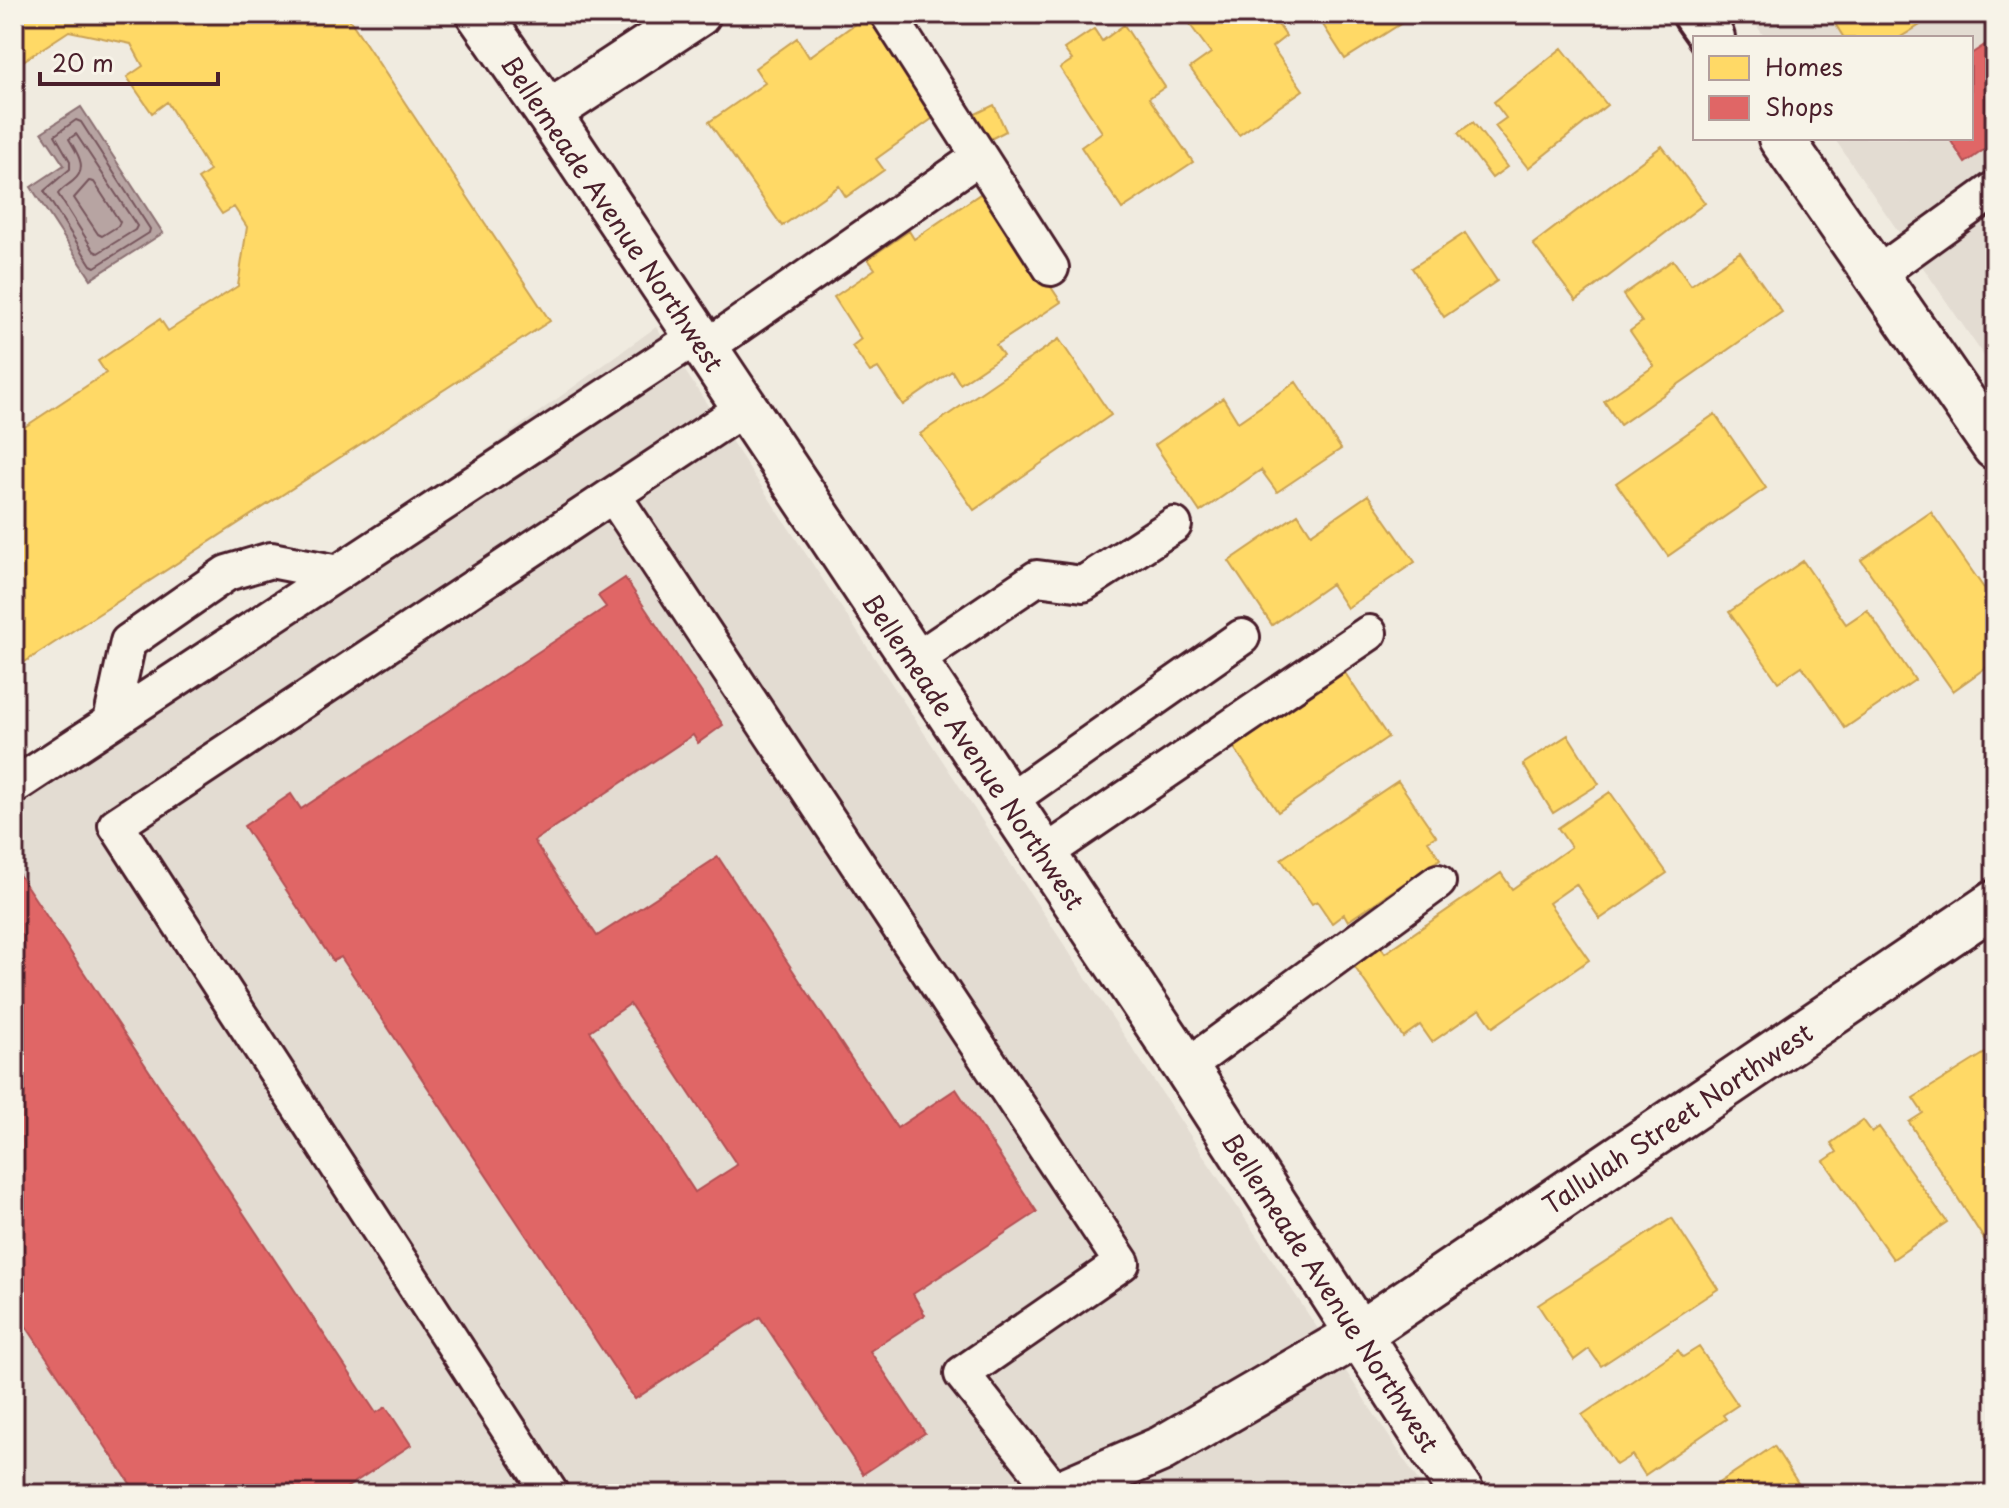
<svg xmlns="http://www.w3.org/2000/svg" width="2009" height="1508" viewBox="0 0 2009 1508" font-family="'Playpen Sans',sans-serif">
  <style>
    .built { fill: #e3dcd2 }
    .water { fill: #b7a4a2; stroke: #8b6f72; stroke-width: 2 }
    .homes { fill: #ffd966; stroke: #c9a154; stroke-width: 2 }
    .shops { fill: #e06666; stroke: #b35154; stroke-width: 2; fill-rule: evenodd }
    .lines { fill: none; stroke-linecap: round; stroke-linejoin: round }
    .shore { stroke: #76545b; stroke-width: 2 }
    .service-casing { stroke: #4a1f2b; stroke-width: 40 }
    .minor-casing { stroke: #4a1f2b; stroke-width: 50 }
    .tertiary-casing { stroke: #4a1f2b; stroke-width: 50 }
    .service { stroke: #f7f3e8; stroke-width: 34 }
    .minor { stroke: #f7f3e8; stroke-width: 44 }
    .tertiary { stroke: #f7f3e8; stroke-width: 44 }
    .labels { text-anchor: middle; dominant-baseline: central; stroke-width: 8; stroke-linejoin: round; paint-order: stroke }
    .street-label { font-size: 26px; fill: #4a1f2b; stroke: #f7f3e8 }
  </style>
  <rect width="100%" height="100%" fill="#f0ebe0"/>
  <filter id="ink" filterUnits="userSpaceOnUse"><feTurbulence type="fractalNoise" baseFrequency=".0125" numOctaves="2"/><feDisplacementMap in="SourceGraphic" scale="16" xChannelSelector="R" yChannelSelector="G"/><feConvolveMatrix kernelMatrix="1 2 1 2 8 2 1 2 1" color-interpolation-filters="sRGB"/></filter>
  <g filter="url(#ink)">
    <path class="built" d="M 1749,14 L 1995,14 L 1995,372 L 1834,138 L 1971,138 L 1971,38 L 1765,38 Z
      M 656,327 L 1427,1494 L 14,1494 L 14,793 Z"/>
    <path class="water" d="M 81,107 L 163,233 L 91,279 L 31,187 L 64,165 L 42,132 Z"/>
    <path class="homes" d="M 14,14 L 346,14 L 550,321 L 14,669 L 14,434 L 106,373 L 98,361 L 160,319 L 168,331 L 238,286 L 247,227 L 234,207 L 222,214 L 198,179 L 210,171 L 167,102 L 152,113 L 127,77 L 143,66 L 131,44 L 69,31 L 14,67 Z
      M 1182,14 L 1283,14 L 1275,20 L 1286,36 L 1272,47 L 1303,90 L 1239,135 L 1190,68 L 1211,53 Z
      M 1316,14 L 1416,14 L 1345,59 Z
      M 1829,14 L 1938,14 L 1899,38 L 1844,38 Z
      M 866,16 L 936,116 L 876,159 L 884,170 L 846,197 L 839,186 L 782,226 L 709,122 L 765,83 L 755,68 L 797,38 L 809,57 Z
      M 1124,25 L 1165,87 L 1149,98 L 1193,162 L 1122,209 L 1081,147 L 1102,132 L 1060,68 L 1072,60 L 1064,49 L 1094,29 L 1102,41 Z
      M 1562,48 L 1607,105 L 1528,168 L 1495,126 L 1506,118 L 1494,102 Z
      M 994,105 L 1006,131 L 979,145 L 967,118 Z
      M 1473,122 L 1507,167 L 1492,178 L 1458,133 Z
      M 1662,146 L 1705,203 L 1576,301 L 1533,244 Z
      M 986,190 L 1061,302 L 996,345 L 1003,355 L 960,384 L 952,371 L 903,405 L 878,368 L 870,372 L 852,346 L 861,339 L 834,297 L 875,269 L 868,259 L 909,231 L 914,239 Z
      M 1465,233 L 1497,281 L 1444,317 L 1412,268 Z
      M 1740,252 L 1782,312 L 1620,425 L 1604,401 L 1654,366 L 1630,331 L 1642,322 L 1623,295 L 1673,260 L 1691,285 Z
      M 1059,339 L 1111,415 L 974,510 L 920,434 Z
      M 1296,382 L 1341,449 L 1277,492 L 1261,470 L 1200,512 L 1155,445 L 1223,398 L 1238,422 Z
      M 1715,414 L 1766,488 L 1668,556 L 1616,483 Z
      M 1368,495 L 1415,562 L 1347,608 L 1331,584 L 1272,625 L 1229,561 L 1298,514 L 1311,534 Z
      M 1931,512 L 1995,604 L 1995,661 L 1953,691 L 1861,560 Z
      M 1803,561 L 1846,624 L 1867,610 L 1915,680 L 1845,728 L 1802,666 L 1778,682 L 1729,612 Z
      M 1337,661 L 1388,737 L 1278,812 L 1226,736 Z
      M 1568,735 L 1599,784 L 1553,813 L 1523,764 Z
      M 1398,781 L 1436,836 L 1428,841 L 1440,859 L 1348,921 L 1344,914 L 1332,923 L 1317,901 L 1312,904 L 1281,859 Z
      M 1610,792 L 1667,873 L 1600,919 L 1576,884 L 1549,903 L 1589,960 L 1493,1027 L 1480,1009 L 1432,1042 L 1420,1025 L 1403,1037 L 1347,956 L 1374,937 L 1385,953 L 1501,873 L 1512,889 L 1571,847 L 1558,828 Z
      M 1985,1053 L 1995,1068 L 1995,1256 L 1909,1122 L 1923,1113 L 1913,1098 Z
      M 1863,1120 L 1872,1132 L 1879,1127 L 1947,1222 L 1893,1259 L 1824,1161 L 1837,1152 L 1831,1143 Z
      M 1672,1218 L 1718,1289 L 1601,1366 L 1589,1349 L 1574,1360 L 1538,1305 Z
      M 1699,1347 L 1738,1405 L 1723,1415 L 1726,1419 L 1645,1475 L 1632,1455 L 1616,1465 L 1582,1415 L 1678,1350 L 1683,1357 Z
      M 1774,1446 L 1805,1494 L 1702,1494 Z"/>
    <path class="shops" d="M 1995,38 L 1995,142 L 1965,163 L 1949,138 L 1971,138 L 1971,54 Z
      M 625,578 L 723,725 L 698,743 L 693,735 L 534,841 L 597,936 L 718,857 L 897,1128 L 956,1089 L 1037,1212 L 913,1294 L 925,1315 L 870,1351 L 925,1433 L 863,1474 L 760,1317 L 635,1399 L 341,957 L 333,961 L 244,826 L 291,794 L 301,809 L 606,607 L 598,596 ZM 630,1004 L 737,1165 L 695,1192 L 590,1031 Z
      M 18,873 L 376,1413 L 386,1407 L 411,1445 L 337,1494 L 137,1494 L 14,1308 L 14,876 Z"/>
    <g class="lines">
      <path class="shore" d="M 76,120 L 81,122 L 150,229 L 149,233 L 95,267 L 91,265 L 44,191 L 70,169 L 70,161 L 55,135 Z
        M 76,134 L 137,226 L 135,230 L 98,253 L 94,251 L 58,194 C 62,188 67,186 73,181 C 89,168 77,153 69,139 Z
        M 89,181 L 94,182 L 120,222 L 118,226 L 102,236 L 98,234 L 74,198 Z"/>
      <g class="service-casing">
        <path id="service" d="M 888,14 L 1051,268
          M 1876,275 L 1995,189
          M 704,349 L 979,157
          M 613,495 L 1122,1263 L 962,1374 L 1057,1494
          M 914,661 L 1037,578 L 1083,584 L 1174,525
          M 111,721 L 128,642 L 227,573 L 271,560 L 338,573
          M 14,786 L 696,337
          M 1008,801 L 1242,637
          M 1043,855 L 1369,633
          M 1186,1067 L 1438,882
          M 551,1494 L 116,825 L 744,408"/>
      </g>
      <g class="minor-casing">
        <path id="minor" d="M 1695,14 L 1712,38
          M 548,113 L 698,14
          M 1781,138 L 1995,447
          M 1057,1494 L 1161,1449 L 1359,1334 L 1995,903"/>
      </g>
      <g class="tertiary-casing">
        <path id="tertiary" d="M 479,14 L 548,113 L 1186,1067 L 1462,1494"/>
      </g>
      <use href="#service" class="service"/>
      <use href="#minor" class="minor"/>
      <use href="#tertiary" class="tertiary"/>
    </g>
  </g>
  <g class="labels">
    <g class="street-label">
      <text transform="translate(613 213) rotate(56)">Bellemeade Avenue Northwest</text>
      <text transform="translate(974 751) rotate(56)">Bellemeade Avenue Northwest</text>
      <text transform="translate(1677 1118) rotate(-34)">Tallulah Street Northwest</text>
      <text transform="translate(1331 1292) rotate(57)">Bellemeade Avenue Northwest</text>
    </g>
  </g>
  <rect width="2009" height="1508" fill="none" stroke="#f7f3e8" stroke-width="48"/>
  <rect x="24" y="24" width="1961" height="1460" fill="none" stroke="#4a1f2b" stroke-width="3" filter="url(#ink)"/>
  <rect x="1693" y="36" width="280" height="104" fill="#f7f3e8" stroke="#b29e9c" stroke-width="2"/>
  <rect x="1709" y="56" width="40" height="24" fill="#ffd966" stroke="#b29e9c" stroke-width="2"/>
  <text x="1765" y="76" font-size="24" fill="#4a1f2b">Homes</text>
  <rect x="1709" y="96" width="40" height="24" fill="#e06666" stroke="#b29e9c" stroke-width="2"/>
  <text x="1765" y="116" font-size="24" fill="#4a1f2b">Shops</text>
  <path d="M40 72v12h178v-12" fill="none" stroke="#4a1f2b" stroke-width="4"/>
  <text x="52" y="72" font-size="24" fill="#4a1f2b" stroke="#f7f3e8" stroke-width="6" paint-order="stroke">20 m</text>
</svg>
